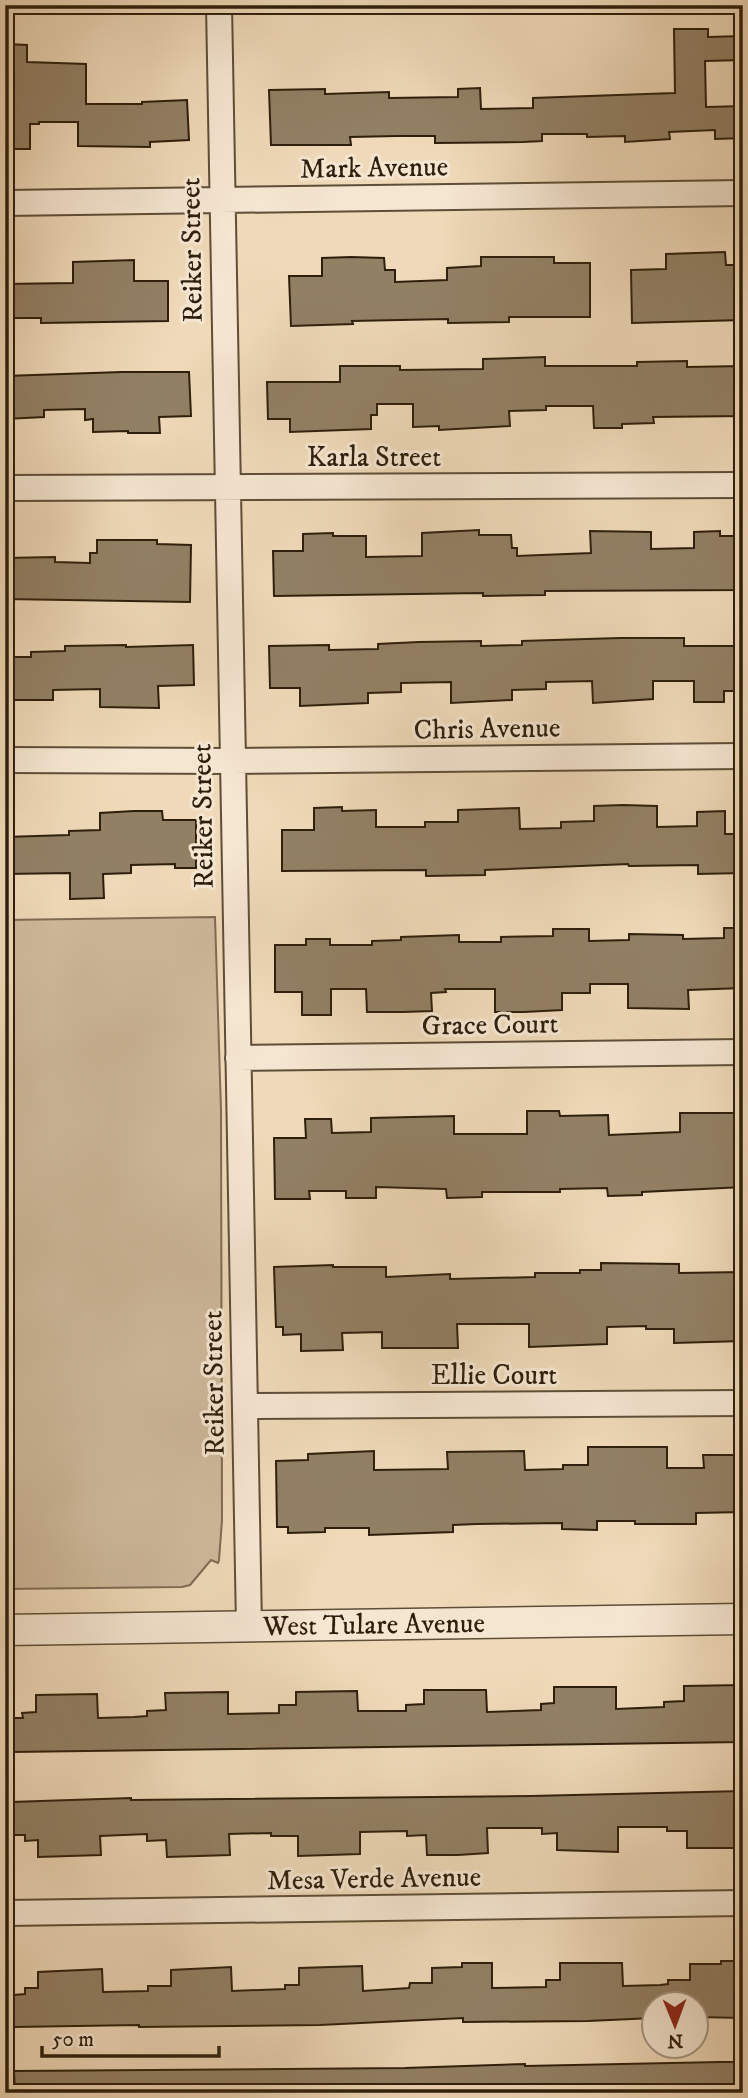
<svg xmlns="http://www.w3.org/2000/svg" width="748" height="2098" viewBox="0 0 748 2098" font-family="'IM FELL DW Pica',serif">
  <style>
    .green { fill: #ceb99b; stroke: #7e6c54; stroke-width: 2 }
    .building { fill: #928065; stroke: #2e1f0c; stroke-width: 2 }
    .lines { fill: none; stroke-linecap: round; stroke-linejoin: round }
    .minor-casing { stroke: #5e4e37; stroke-width: 28 }
    .tertiary-casing { stroke: #5e4e37; stroke-width: 33 }
    .minor { stroke: #f5e6d1; stroke-width: 24 }
    .tertiary { stroke: #f5e6d1; stroke-width: 30 }
    .labels { text-anchor: middle; dominant-baseline: central; stroke-width: 6; stroke-linejoin: round; paint-order: stroke }
    .street-label { font-size: 28px; fill: #2e1f0c; stroke: #f5e6d1 }
  </style>
  <rect width="100%" height="100%" fill="#efd9b8"/>
  <filter id="stains"><feTurbulence type="fractalNoise" baseFrequency=".00286" numOctaves="4"/><feColorMatrix values="0 0 0 0 .2 0 0 0 0 .09 0 0 0 0 .02 0 0 0 .5 -.17"/></filter>
  <radialGradient id="worn" r=".72"><stop offset=".6" stop-color="#630" stop-opacity="0"/><stop offset="1" stop-color="#630" stop-opacity=".3"/></radialGradient>
  <path class="green" d="M 215,917 L 221,1110 L 222,1520 L 219,1560 L 218,1563 L 211,1560 L 190,1585 L 182,1587 L 5,1589 L 5,920 Z"/>
  <path class="building" d="M 674,29 L 708,29 L 708,37 L 743,36 L 743,60 L 705,61 L 706,107 L 743,106 L 743,138 L 715,139 L 715,130 L 669,132 L 670,139 L 625,142 L 625,136 L 587,137 L 587,134 L 542,134 L 542,141 L 523,142 L 435,143 L 435,136 L 397,136 L 350,137 L 351,145 L 271,145 L 269,90 L 325,89 L 325,94 L 389,92 L 389,98 L 458,97 L 458,89 L 480,88 L 481,109 L 533,108 L 533,98 L 675,93 Z
    M 5,44 L 27,45 L 27,62 L 86,64 L 86,104 L 142,104 L 142,102 L 187,100 L 189,140 L 150,142 L 150,147 L 78,146 L 78,122 L 39,122 L 39,124 L 30,124 L 30,149 L 5,149 Z
    M 725,252 L 726,265 L 743,265 L 743,320 L 632,323 L 631,270 L 666,269 L 666,254 Z
    M 351,257 L 384,258 L 385,270 L 395,270 L 395,282 L 447,280 L 447,268 L 481,266 L 481,257 L 554,257 L 554,263 L 590,263 L 590,317 L 509,317 L 509,322 L 448,323 L 448,319 L 352,321 L 353,324 L 291,326 L 289,276 L 322,276 L 322,258 Z
    M 134,260 L 134,281 L 168,281 L 168,321 L 41,323 L 41,318 L 5,318 L 5,284 L 73,283 L 73,262 Z
    M 545,357 L 545,366 L 637,366 L 637,362 L 687,361 L 687,367 L 743,366 L 743,416 L 653,417 L 654,423 L 622,424 L 622,428 L 594,428 L 593,406 L 546,406 L 546,410 L 509,411 L 510,426 L 439,430 L 439,426 L 413,427 L 413,404 L 377,404 L 377,415 L 371,415 L 371,429 L 290,432 L 290,419 L 268,419 L 267,382 L 340,382 L 340,366 L 400,366 L 400,370 L 483,369 L 483,359 Z
    M 122,372 L 189,372 L 191,416 L 159,417 L 160,433 L 128,433 L 128,431 L 93,432 L 93,419 L 85,420 L 85,409 L 44,410 L 44,417 L 5,419 L 5,376 Z
    M 479,530 L 479,535 L 511,535 L 512,548 L 517,548 L 517,556 L 591,553 L 590,531 L 651,532 L 651,549 L 694,548 L 694,532 L 720,531 L 720,536 L 743,536 L 743,590 L 545,591 L 545,595 L 483,596 L 483,593 L 274,596 L 273,551 L 303,551 L 303,534 L 333,533 L 333,536 L 366,536 L 366,557 L 422,556 L 422,533 Z
    M 97,540 L 157,540 L 157,544 L 191,545 L 190,602 L 5,599 L 5,558 L 55,557 L 55,562 L 90,563 L 90,553 L 97,553 Z
    M 620,638 L 684,638 L 684,646 L 743,646 L 743,691 L 724,691 L 724,702 L 694,702 L 694,681 L 653,681 L 653,699 L 593,703 L 592,681 L 546,682 L 546,689 L 512,690 L 512,700 L 451,703 L 451,682 L 401,683 L 401,692 L 368,693 L 368,703 L 300,706 L 300,688 L 270,688 L 269,646 L 329,645 L 329,650 L 378,649 L 378,644 L 419,642 L 481,641 L 481,646 L 522,645 L 522,641 Z
    M 126,645 L 126,647 L 193,645 L 194,685 L 158,686 L 159,708 L 100,707 L 100,689 L 53,690 L 53,700 L 5,700 L 5,657 L 31,657 L 31,652 L 65,651 L 65,646 Z
    M 623,805 L 657,806 L 657,827 L 697,826 L 697,812 L 725,811 L 725,834 L 743,834 L 743,873 L 698,874 L 698,865 L 629,866 L 628,864 L 485,870 L 485,875 L 426,876 L 426,870 L 282,871 L 282,830 L 314,830 L 314,808 L 342,807 L 342,811 L 376,810 L 376,827 L 425,827 L 425,822 L 458,822 L 458,810 L 519,808 L 520,829 L 561,828 L 561,822 L 594,821 L 594,806 Z
    M 134,811 L 162,811 L 163,820 L 196,820 L 196,868 L 175,868 L 175,864 L 131,865 L 131,873 L 103,874 L 104,898 L 70,899 L 70,873 L 5,874 L 5,837 L 69,835 L 69,831 L 100,830 L 100,813 Z
    M 724,928 L 743,928 L 743,988 L 688,990 L 689,1009 L 628,1008 L 628,984 L 590,984 L 590,993 L 562,993 L 562,1010 L 524,1012 L 495,1012 L 495,989 L 445,989 L 446,992 L 431,993 L 432,1011 L 403,1012 L 367,1012 L 366,989 L 331,989 L 331,1015 L 302,1015 L 302,992 L 275,992 L 275,945 L 306,945 L 306,939 L 330,939 L 330,945 L 372,945 L 372,941 L 401,940 L 401,937 L 459,935 L 459,942 L 501,942 L 501,937 L 553,936 L 553,929 L 589,929 L 589,941 L 629,940 L 629,934 L 683,935 L 683,939 L 724,938 Z
    M 527,1111 L 559,1111 L 560,1116 L 608,1115 L 609,1135 L 680,1132 L 680,1113 L 743,1113 L 743,1187 L 642,1192 L 642,1195 L 608,1196 L 607,1188 L 560,1189 L 560,1192 L 482,1192 L 482,1197 L 447,1198 L 446,1189 L 376,1187 L 376,1198 L 346,1198 L 346,1191 L 309,1191 L 310,1199 L 275,1199 L 274,1138 L 306,1138 L 305,1119 L 331,1119 L 332,1133 L 371,1132 L 371,1118 L 454,1116 L 454,1134 L 527,1134 Z
    M 601,1263 L 679,1264 L 679,1273 L 743,1272 L 743,1341 L 674,1343 L 674,1329 L 646,1329 L 646,1326 L 607,1327 L 607,1344 L 529,1347 L 529,1324 L 457,1324 L 458,1348 L 382,1348 L 382,1332 L 342,1333 L 343,1350 L 301,1351 L 301,1334 L 283,1335 L 283,1327 L 276,1327 L 274,1267 L 333,1265 L 333,1267 L 386,1267 L 386,1277 L 450,1274 L 450,1279 L 535,1277 L 535,1273 L 580,1273 L 580,1270 L 601,1270 Z
    M 588,1447 L 667,1447 L 667,1468 L 704,1468 L 703,1455 L 743,1455 L 743,1512 L 696,1513 L 696,1524 L 635,1524 L 635,1521 L 597,1521 L 597,1530 L 562,1529 L 562,1523 L 476,1524 L 453,1525 L 453,1532 L 369,1535 L 369,1528 L 325,1528 L 325,1532 L 288,1533 L 288,1527 L 277,1527 L 276,1461 L 308,1460 L 308,1454 L 374,1451 L 374,1470 L 448,1469 L 447,1452 L 524,1451 L 525,1470 L 563,1469 L 563,1465 L 588,1465 Z
    M 743,1685 L 743,1742 L 12,1752 L 11,1718 L 23,1718 L 22,1713 L 36,1712 L 36,1695 L 97,1694 L 98,1718 L 134,1717 L 147,1716 L 147,1711 L 166,1710 L 165,1693 L 228,1692 L 228,1714 L 279,1713 L 279,1705 L 296,1705 L 296,1692 L 357,1691 L 358,1711 L 406,1711 L 406,1705 L 424,1704 L 424,1690 L 486,1690 L 487,1712 L 541,1710 L 541,1704 L 554,1703 L 554,1687 L 616,1687 L 616,1709 L 664,1707 L 664,1702 L 684,1701 L 684,1686 Z
    M 743,1791 L 743,1848 L 687,1848 L 687,1831 L 667,1831 L 667,1827 L 618,1827 L 618,1852 L 557,1850 L 557,1833 L 542,1834 L 542,1828 L 487,1828 L 488,1853 L 458,1855 L 427,1855 L 426,1835 L 407,1836 L 407,1831 L 360,1832 L 360,1854 L 298,1856 L 298,1836 L 271,1836 L 271,1833 L 229,1834 L 230,1855 L 167,1857 L 166,1840 L 147,1841 L 147,1834 L 100,1836 L 101,1855 L 38,1857 L 38,1840 L 25,1841 L 25,1835 L 12,1835 L 11,1802 L 131,1798 L 131,1800 L 531,1796 Z
    M 721,1961 L 743,1961 L 743,2018 L 696,2017 L 696,2004 L 653,2004 L 653,2018 L 588,2021 L 463,2022 L 463,2018 L 320,2025 L 139,2027 L 139,2025 L 14,2027 L 14,1995 L 25,1994 L 25,1988 L 38,1988 L 38,1972 L 102,1969 L 103,1992 L 148,1991 L 148,1986 L 171,1986 L 171,1970 L 231,1967 L 232,1991 L 285,1989 L 285,1985 L 299,1985 L 299,1968 L 362,1966 L 363,1991 L 409,1988 L 410,1983 L 432,1983 L 432,1968 L 462,1967 L 462,1963 L 492,1963 L 492,1988 L 546,1987 L 546,1980 L 560,1980 L 560,1963 L 622,1963 L 623,1986 L 660,1985 L 668,1984 L 668,1980 L 690,1980 L 690,1964 L 721,1964 Z
    M 720,2062 L 743,2062 L 743,2093 L 15,2093 L 14,2071 L 405,2068 L 525,2064 L 525,2066 Z"/>
  <g class="lines">
    <g class="minor-casing">
      <path id="minor" d="M 219,5 L 249,1626
        M 5,203 L 743,193
        M 5,488 L 743,485
        M 5,760 L 232,761 L 743,756
        M 238,1058 L 743,1052
        M 245,1406 L 743,1403
        M 5,1913 L 743,1903"/>
    </g>
    <g class="tertiary-casing">
      <g id="tertiary">
        <path id="s1" d="M 5,1630 L 743,1619"/>
      </g>
    </g>
    <use href="#minor" class="minor"/>
    <use href="#tertiary" class="tertiary"/>
  </g>
  <g class="labels">
    <g class="street-label">
      <text transform="translate(374 168) rotate(-1)">Mark Avenue</text>
      <text transform="translate(192 250) rotate(-91)">Reiker Street</text>
      <text x="374" y="457">Karla Street</text>
      <text transform="translate(487 729) rotate(-1)">Chris Avenue</text>
      <text transform="translate(203 816) rotate(-91)">Reiker Street</text>
      <text transform="translate(490 1025) rotate(-1)">Grace Court</text>
      <text x="494" y="1375">Ellie Court</text>
      <text transform="translate(214 1383) rotate(-91)">Reiker Street</text>
      <text stroke="none"><textPath href="#s1" startOffset="369">West Tulare Avenue</textPath></text>
      <text transform="translate(374 1879) rotate(-1)">Mesa Verde Avenue</text>
    </g>
  </g>
  <rect width="748" height="2098" fill="none" stroke="#efd9b8" stroke-width="28"/>
  <rect x="7" y="7" width="734" height="2084" fill="none" stroke="#2e1f0c" stroke-width="3.5"/>
  <rect x="14" y="14" width="720" height="2070" fill="none" stroke="#2e1f0c" stroke-width="2"/>
  <g transform="translate(675 2025) rotate(179)"><circle r="33" fill="#f5e6d1" stroke="#a59682" stroke-width="2"/>
  <path d="M0-5L12 26L0 18L-12 26Z" fill="#8f2418"/>
  <text y="-10" font-size="19" font-weight="bold" text-anchor="middle" fill="#2e1f0c">N</text>
  </g>
  <path d="M42 2046v10h177v-10" fill="none" stroke="#2e1f0c" stroke-width="3.5"/>
  <text x="52" y="2046" font-size="21" fill="#2e1f0c" stroke="#f5e6d1" stroke-width="5" paint-order="stroke">50 m</text>
  <rect width="100%" height="100%" filter="url(#stains)"/>
  <rect width="100%" height="100%" fill="url(#worn)"/>
</svg>
